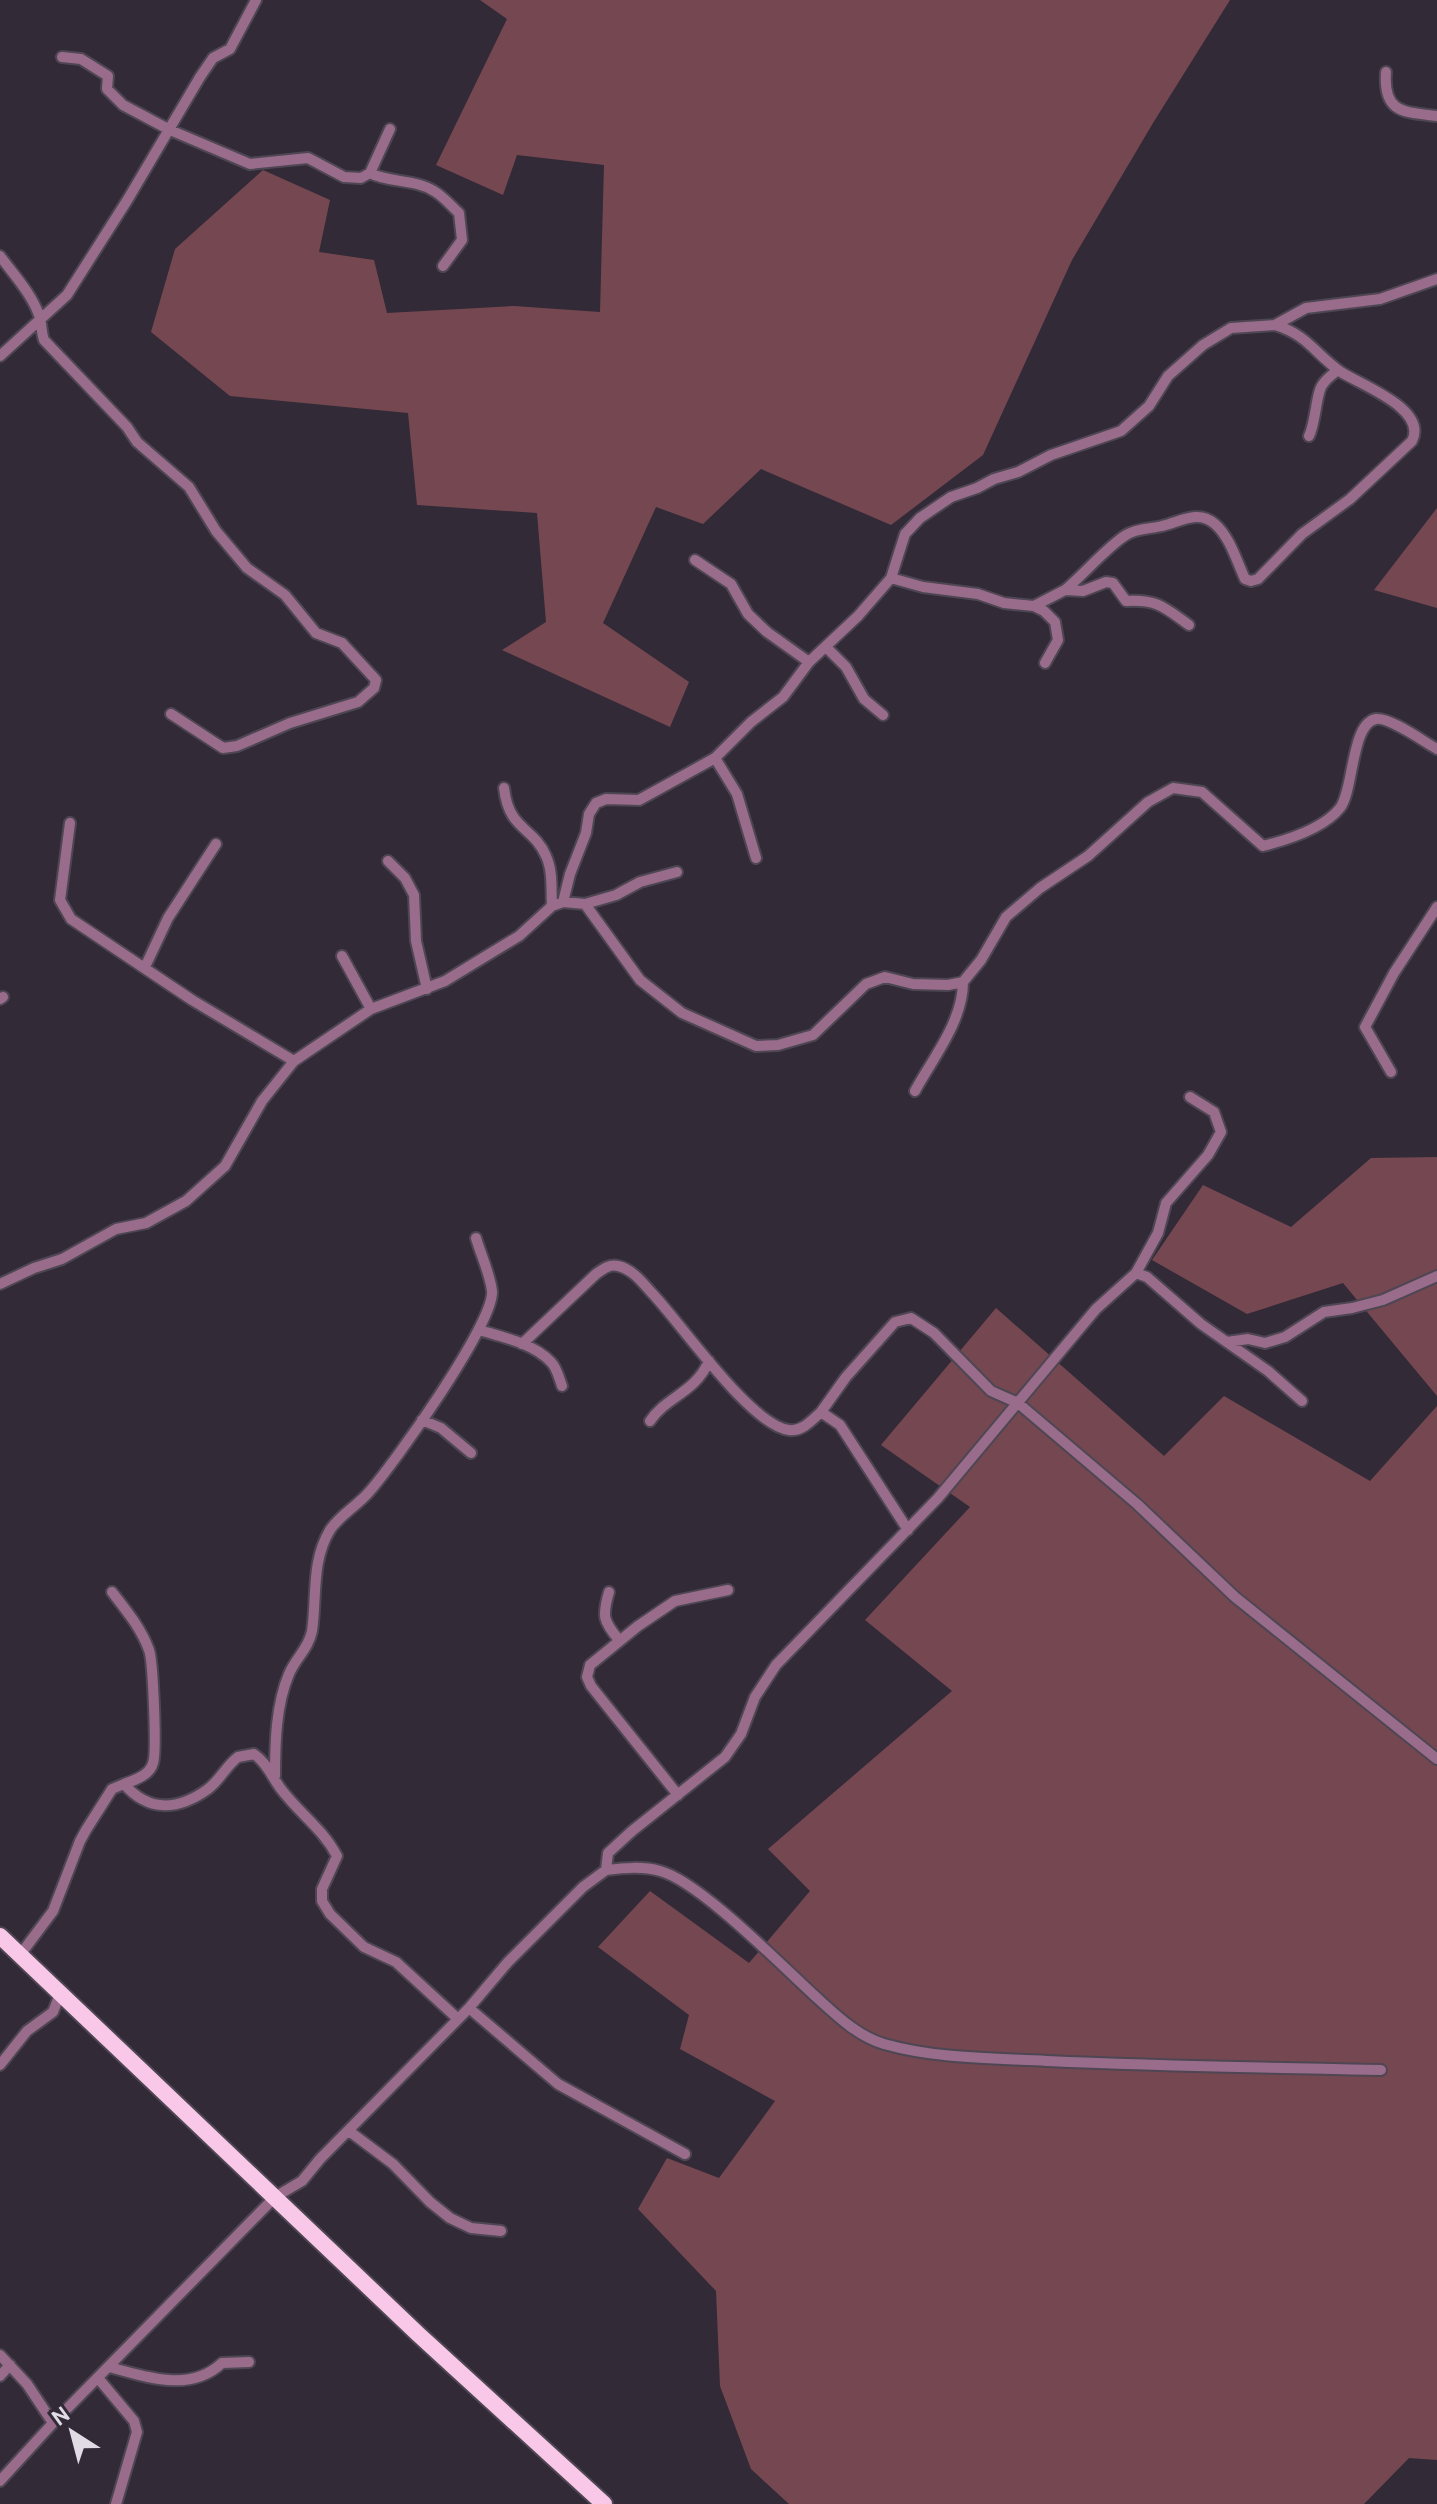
<svg xmlns="http://www.w3.org/2000/svg" width="1437" height="2504" viewBox="0 0 1437 2504" font-family="Cabin,sans-serif">
  <style>
    .green { fill: #754851 }
    .lines { fill: none; stroke-linecap: round; stroke-linejoin: round }
    .minor-casing { stroke: #4e4653; stroke-width: 14 }
    .trunk-casing { stroke: #4e4653; stroke-width: 20 }
    .minor { stroke: #986c8a; stroke-width: 10 }
    .trunk { stroke: #f9c8e8; stroke-width: 16 }
  </style>
  <rect width="100%" height="100%" fill="#322a37"/>
  <path class="green" d="M 480,0 L 1230,0 L 1153,123 L 1072,260 L 983,455 L 891,525 L 761,469 L 703,524 L 656,507 L 603,623 L 689,682 L 670,727 L 502,650 L 546,622 L 537,513 L 417,505 L 408,413 L 230,396 L 151,332 L 175,249 L 263,170 L 330,200 L 319,252 L 374,260 L 387,313 L 514,306 L 600,312 L 604,165 L 517,155 L 503,195 L 436,165 L 507,19 Z
    M 1437,508 L 1437,608 L 1374,590 Z
    M 1437,1157 L 1437,1396 L 1343,1283 L 1247,1314 L 1152,1260 L 1203,1185 L 1291,1227 L 1371,1158 Z
    M 996,1308 L 1164,1456 L 1224,1396 L 1370,1481 L 1437,1406 L 1437,2460 L 1409,2458 L 1364,2504 L 789,2504 L 751,2469 L 720,2386 L 716,2291 L 638,2209 L 667,2158 L 719,2178 L 775,2101 L 680,2049 L 689,2015 L 598,1947 L 650,1891 L 749,1963 L 810,1891 L 768,1849 L 952,1691 L 865,1620 L 970,1507 L 881,1445 Z"/>
  <g class="lines">
    <g class="minor-casing">
      <path id="minor" d="M 62,57 L 81,59 L 108,76 L 107,89 L 123,105 L 170,130 L 250,164 L 308,158 L 344,177 L 361,178 L 370,173 L 390,129
        M 1386,72 C 1383,113 1403,112 1437,116
        M 370,173 C 389,183 415,179 434,191 C 443,196 451,206 459,213 L 462,240 L 443,266
        M 0,256 C 14,275 31,293 39,315 C 42,323 41,332 44,340 L 127,427 L 137,442 L 189,487 L 216,531 L 247,568 L 285,595 L 316,633 L 342,643 L 376,680 L 374,688 L 358,702 L 290,723 L 237,746 L 223,748 L 171,714
        M 0,356 L 67,295 L 128,199 L 200,77 L 213,58 L 230,49 L 256,0
        M 1309,436 C 1316,422 1316,392 1323,384 C 1327,378 1333,374 1338,370
        M 695,560 L 731,584 L 748,614 L 767,632 L 809,662
        M 891,578 L 923,587 L 978,594 L 1004,603 L 1034,606 L 1044,611 L 1055,622 L 1058,640 L 1045,663
        M 1065,590 C 1083,575 1108,546 1126,535 C 1137,528 1150,529 1162,526 C 1180,522 1198,509 1215,524 C 1230,537 1237,562 1245,579 L 1251,581 L 1258,579 L 1302,534 L 1350,499 L 1412,441 C 1428,409 1361,385 1341,372 C 1315,354 1308,335 1275,325
        M 1034,606 L 1065,590 L 1083,591 L 1106,582 L 1113,583 L 1126,601 C 1157,599 1164,607 1189,625
        M 826,647 L 846,667 L 864,699 L 883,715
        M 715,758 L 737,794 L 756,858
        M 504,788 C 509,831 533,826 546,856 C 553,871 551,889 552,906
        M 70,823 L 60,900 L 71,919 L 192,1000 L 294,1061
        M 388,861 L 405,878 L 414,895 L 416,941 L 427,989
        M 563,902 L 570,874 L 586,833 L 589,814 L 596,803 L 606,799 L 639,800 L 715,758 L 751,722 L 783,697 L 809,662 L 858,616 L 891,578 L 905,534 L 920,518 L 951,497 L 977,488 L 994,479 L 1018,472 L 1051,455 L 1121,431 L 1149,406 L 1168,376 L 1203,345 L 1231,328 L 1275,325 L 1306,308 L 1380,299 L 1437,279
        M 585,904 L 616,895 L 640,882 L 677,872
        M 342,956 L 371,1009
        M 145,967 L 168,918 L 216,844
        M 0,999 L 3,997
        M 1391,1072 L 1365,1027 L 1394,973 L 1437,907
        M 915,1091 C 933,1058 963,1021 963,982
        M 1136,1273 L 1147,1277 L 1201,1324 L 1268,1371 L 1302,1401
        M 0,1284 L 34,1268 L 62,1259 L 116,1229 L 146,1223 L 186,1201 L 225,1166 L 262,1101 L 294,1061 L 371,1009 L 445,981 L 519,936 L 552,906 L 563,902 L 585,904 L 640,980 L 682,1013 L 756,1046 L 778,1045 L 813,1035 L 866,984 L 885,977 L 913,984 L 948,985 L 963,982 L 981,960 L 1006,917 L 1040,888 L 1088,856 L 1148,802 L 1173,788 L 1202,792 L 1263,846 C 1287,840 1324,828 1340,808 C 1354,790 1351,723 1376,719 C 1390,717 1424,742 1437,749
        M 479,1330 C 502,1337 533,1343 551,1362 C 557,1368 559,1378 562,1386
        M 1227,1342 L 1248,1339 L 1265,1343 L 1285,1337 L 1324,1312 L 1352,1308 L 1383,1300 L 1437,1276
        M 522,1344 L 596,1274 C 603,1269 609,1264 618,1266 C 632,1269 642,1282 651,1292 C 681,1323 750,1425 789,1430 C 802,1432 812,1420 821,1412 L 840,1425 L 908,1530
        M 821,1412 L 846,1377 L 895,1322 L 911,1318 L 934,1333 L 991,1391 L 1018,1403 L 1137,1504 L 1235,1597 L 1437,1759
        M 422,1420 L 441,1428 L 471,1453
        M 650,1421 C 667,1396 695,1393 709,1361
        M 112,1592 C 126,1610 141,1628 149,1650 C 153,1660 157,1753 153,1763 C 150,1775 135,1780 124,1784
        M 609,1592 C 602,1616 603,1621 619,1640
        M 275,1776 C 275,1743 276,1704 289,1674 C 295,1659 309,1648 312,1631 C 317,1598 311,1561 330,1530 C 339,1516 358,1505 369,1492 C 394,1464 495,1322 492,1291 C 490,1274 481,1255 476,1238
        M 678,1795 L 591,1686 L 587,1677 L 590,1665 L 638,1626 L 675,1601 L 728,1590
        M 606,1870 C 624,1868 642,1866 660,1871 C 699,1881 782,1966 815,1996 C 836,2015 857,2036 884,2044 C 937,2059 993,2058 1047,2061 C 1158,2066 1269,2068 1381,2070
        M 20,1955 L 53,1911 L 80,1841 L 86,1830 L 112,1789 L 124,1784 C 149,1813 179,1810 208,1789 C 220,1780 226,1766 238,1757 L 254,1754 C 267,1763 272,1777 281,1789 C 299,1813 323,1829 337,1856 L 322,1889 L 322,1901 L 330,1914 L 364,1947 L 396,1962 L 457,2018
        M 469,2008 L 558,2084 L 685,2154
        M 0,2065 L 27,2031 L 53,2012 L 60,1994
        M 349,2131 L 393,2164 L 430,2202 L 450,2218 L 471,2228 L 501,2231
        M 0,2355 L 27,2384 L 53,2423
        M 109,2367 C 147,2377 190,2393 222,2363 L 249,2362
        M 0,2376 L 10,2365
        M 98,2378 L 134,2421 L 137,2432 L 116,2504
        M 0,2481 L 53,2423 L 275,2197 L 302,2181 L 320,2159 L 469,2008 L 508,1962 L 583,1887 L 606,1870 L 608,1853 L 632,1831 L 725,1757 L 741,1734 L 755,1697 L 776,1665 L 938,1498 L 1096,1309 L 1136,1273 L 1158,1233 L 1166,1203 L 1208,1155 L 1221,1132 L 1214,1112 L 1190,1097"/>
    </g>
    <g class="trunk-casing">
      <path id="trunk" d="M 0,1936 L 418,2334 L 604,2504"/>
    </g>
    <use href="#minor" class="minor"/>
    <use href="#trunk" class="trunk"/>
  </g>
  <g transform="translate(72 2432) rotate(324)" stroke="#322a37" stroke-width="6" paint-order="stroke">
  <path d="M0-6L14 30L0 20L-14 30Z" fill="#e0dbe4"/>
  <text y="-12" font-size="22" font-weight="bold" text-anchor="middle" fill="#e0dbe4">N</text>
  </g>
</svg>
